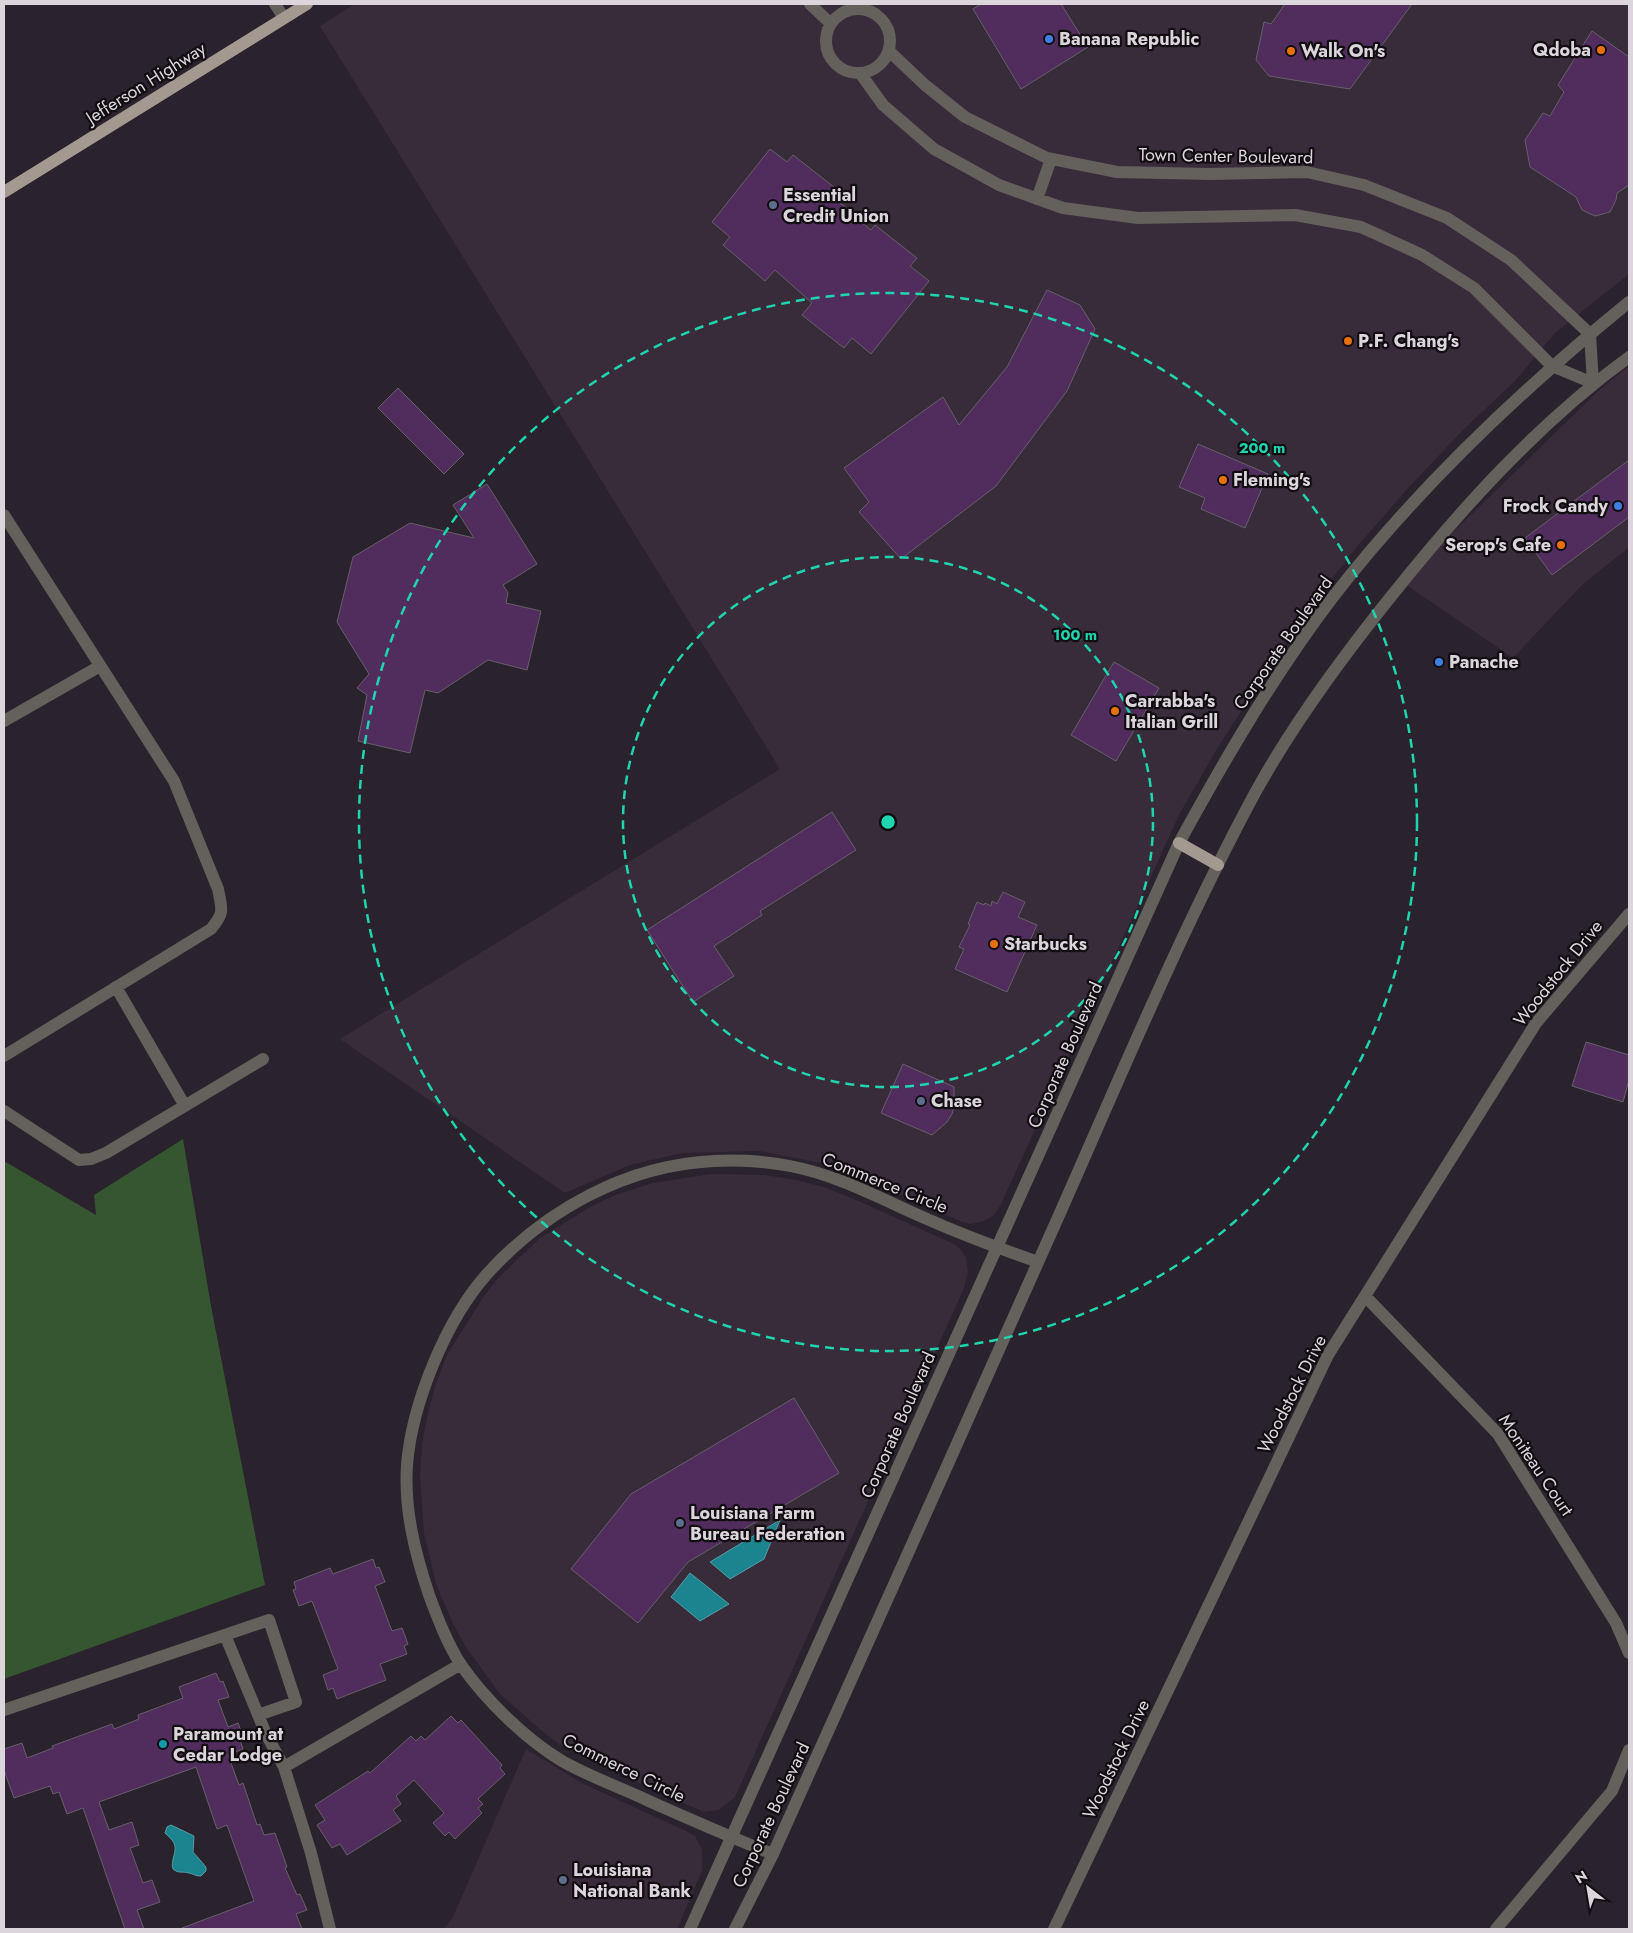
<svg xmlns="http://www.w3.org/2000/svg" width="1633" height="1933" viewBox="0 0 1633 1933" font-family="Jost,sans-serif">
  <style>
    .built { fill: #382c3a }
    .green { fill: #365531 }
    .water { fill: #1c848e; stroke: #569da5 }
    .building { fill: #502d5d; stroke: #675f6b }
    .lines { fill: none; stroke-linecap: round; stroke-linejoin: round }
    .minor { stroke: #64605b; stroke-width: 12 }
    .tertiary { stroke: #64605b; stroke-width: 12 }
    .primary { stroke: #a39990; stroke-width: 12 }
    .ring { fill: none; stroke: #1fd5b0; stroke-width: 2.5; stroke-dasharray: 9 6 }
    .shop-dot { fill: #3f7fe0; stroke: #110d11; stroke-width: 2 }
    .food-dot { fill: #e8710a; stroke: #110d11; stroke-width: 2 }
    .service-dot { fill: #5c6f8a; stroke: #110d11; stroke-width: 2 }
    .culture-dot { fill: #0f9aa8; stroke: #110d11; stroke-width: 2 }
    .labels { text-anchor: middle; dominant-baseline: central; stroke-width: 4.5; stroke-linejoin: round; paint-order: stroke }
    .poi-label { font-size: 18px; font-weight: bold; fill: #dcd6dc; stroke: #110d11; text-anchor: start }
    .street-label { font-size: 18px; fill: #dcd6dc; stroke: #110d11 }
    .centre { fill: #1fd5b0; stroke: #110d11; stroke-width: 2.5 }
    .ring-label { font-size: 15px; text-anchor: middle; font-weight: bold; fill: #1fd5b0; stroke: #110d11; stroke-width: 4.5; stroke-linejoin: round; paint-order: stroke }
  </style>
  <rect width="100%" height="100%" fill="#2a222c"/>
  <path class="built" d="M 355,4 L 1629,4 L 1629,274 L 1555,333 L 1514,382 L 1466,427 L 1409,487 L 1355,549 L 1304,615 L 1218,747 L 1180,813 L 1000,1206 L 993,1216 L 984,1221 L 970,1224 L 962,1222 L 851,1173 L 826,1164 L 759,1151 L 683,1153 L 630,1165 L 565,1193 L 340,1039 L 780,769 L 320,26 Z
    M 1629,366 L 1629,547 L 1581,586 L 1513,658 L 1402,582 L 1596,393 Z
    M 711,1174 L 765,1175 L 796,1180 L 824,1187 L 854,1199 L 954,1244 L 961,1250 L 966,1258 L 968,1273 L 964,1288 L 735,1797 L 719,1810 L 704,1812 L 586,1759 L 560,1745 L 542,1731 L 500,1694 L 465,1646 L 454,1626 L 436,1584 L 424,1533 L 420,1475 L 422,1444 L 427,1417 L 435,1386 L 447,1355 L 484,1296 L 500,1276 L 540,1238 L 590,1207 L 615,1195 L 653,1183 Z
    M 526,1749 L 582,1783 L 686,1831 L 695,1836 L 702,1850 L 702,1871 L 677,1929 L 444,1929 L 453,1917 Z"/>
  <path class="green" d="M 183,1139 L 211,1306 L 265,1585 L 4,1679 L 4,1161 L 96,1215 L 94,1195 Z"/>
  <path class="water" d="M 780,1520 L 764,1559 L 730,1579 L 710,1562 Z
    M 690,1573 L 729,1604 L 700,1621 L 671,1597 Z
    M 171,1825 L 194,1836 L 193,1852 L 206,1867 L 206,1871 L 201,1876 C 195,1876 194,1874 189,1873 C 182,1871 179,1874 173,1869 C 170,1860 178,1852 174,1843 C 172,1839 168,1836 165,1833 L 167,1827 Z"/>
  <path class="building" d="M 981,4 L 1061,4 L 1088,47 L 1021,89 L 973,9 Z
    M 1285,4 L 1412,4 L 1350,89 L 1269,76 L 1256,60 L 1264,22 L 1271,24 Z
    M 1592,31 L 1629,57 L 1629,185 L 1617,193 L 1616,200 L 1610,212 L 1595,216 L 1582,210 L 1576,197 L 1530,167 L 1525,140 L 1543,113 L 1550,116 L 1564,92 L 1558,85 Z
    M 770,149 L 787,162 L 793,155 L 839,191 L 833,197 L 848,209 L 847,211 L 871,230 L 875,225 L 917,258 L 910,266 L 929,281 L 871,354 L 852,338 L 844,348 L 802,315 L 812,303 L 775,270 L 765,281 L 723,245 L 730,237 L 712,222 Z
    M 1047,290 L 1080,305 L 1095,329 L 1067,391 L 996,486 L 901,559 L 859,512 L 869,502 L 844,468 L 943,397 L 959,425 L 1007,367 Z
    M 398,388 L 464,454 L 444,474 L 378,408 Z
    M 1198,444 L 1268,474 L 1245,528 L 1201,509 L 1205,498 L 1179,487 Z
    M 1629,460 L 1629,517 L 1552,575 L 1525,538 Z
    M 487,484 L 537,564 L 503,585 L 508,593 L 506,603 L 541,611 L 527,670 L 488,660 L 438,693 L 425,690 L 410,753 L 358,741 L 367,695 L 357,688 L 369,674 L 337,622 L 353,557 L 410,523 L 474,538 L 453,505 Z
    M 1114,662 L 1159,688 L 1116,761 L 1071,735 Z
    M 832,812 L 856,850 L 760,911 L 762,915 L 714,946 L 734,976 L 693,1002 L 647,930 Z
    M 1003,892 L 1025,902 L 1018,917 L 1037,925 L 1007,992 L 955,969 L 964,949 L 959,947 L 970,925 L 968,924 L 977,902 L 984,905 L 985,903 L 991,906 L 992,901 L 997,904 Z
    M 1586,1042 L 1629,1055 L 1629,1080 L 1623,1102 L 1572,1086 Z
    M 903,1064 L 954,1087 L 954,1106 L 952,1114 L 947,1122 L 932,1135 L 881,1113 Z
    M 794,1398 L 839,1473 L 688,1562 L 638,1623 L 571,1569 L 631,1494 Z
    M 373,1559 L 376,1568 L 379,1567 L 385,1582 L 375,1586 L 392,1631 L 402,1628 L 408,1644 L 404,1646 L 407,1654 L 380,1664 L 386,1680 L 337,1699 L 333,1688 L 328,1690 L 323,1675 L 338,1669 L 312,1601 L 299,1606 L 293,1590 L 296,1589 L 294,1582 L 330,1568 L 333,1574 Z
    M 216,1673 L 220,1682 L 223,1681 L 229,1697 L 218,1700 L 228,1727 L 238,1723 L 244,1739 L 240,1740 L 243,1749 L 228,1755 L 239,1785 L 243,1783 L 257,1825 L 260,1824 L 264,1835 L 275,1833 L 287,1867 L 285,1868 L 297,1895 L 300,1894 L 307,1910 L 296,1914 L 302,1929 L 183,1929 L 182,1928 L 254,1901 L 227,1825 L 217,1829 L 196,1767 L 99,1802 L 109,1830 L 132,1822 L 139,1845 L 130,1848 L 143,1883 L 152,1880 L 160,1902 L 137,1910 L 144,1929 L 125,1929 L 83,1808 L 67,1814 L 59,1792 L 53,1794 L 50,1786 L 14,1798 L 4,1770 L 4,1749 L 22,1743 L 27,1758 L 53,1748 L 52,1746 L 112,1724 L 114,1729 L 139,1719 L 138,1715 L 183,1698 L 179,1687 Z
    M 451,1716 L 458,1723 L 461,1720 L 502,1765 L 500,1768 L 505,1774 L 478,1799 L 483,1804 L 478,1808 L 482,1813 L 455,1839 L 449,1832 L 445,1836 L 433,1823 L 444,1813 L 414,1780 L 396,1796 L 401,1804 L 393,1810 L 401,1821 L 347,1855 L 340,1844 L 332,1848 L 317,1825 L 325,1820 L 315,1805 L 368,1771 L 370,1773 L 411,1736 L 416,1741 L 421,1736 L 425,1740 Z"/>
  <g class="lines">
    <path class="minor" d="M 275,4 L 284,18
      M 810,4 L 831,24
      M826 41a32 32 0 1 1 64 0a32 32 0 1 1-64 0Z
      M 860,73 L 883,105 L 934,149 L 999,185 L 1063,208 L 1138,218 L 1295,215 L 1361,227 L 1422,255 L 1474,288 L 1552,366 L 1593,383 L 1590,334 L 1511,260 L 1447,218 L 1364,185 L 1307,172 L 1209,174 L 1117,172 L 1047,158 L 965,117 L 925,85 L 889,51
      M 1037,199 L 1051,159
      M 4,515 L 174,781 L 218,889 C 222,910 225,912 211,929 L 4,1056
      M 4,721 L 100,666
      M 116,987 L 185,1106
      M 4,1111 L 79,1160 L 91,1159 L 106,1153 L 263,1059
      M 1365,1296 L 1498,1434 L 1616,1623 L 1629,1653
      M 225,1635 L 269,1620 L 296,1702 L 258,1715
      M 4,1710 L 225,1635 L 266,1734 L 284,1767
      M 773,1854 C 732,1838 692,1820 651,1802 C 622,1788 590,1777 562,1761 C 525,1739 486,1700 461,1665 C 447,1643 438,1619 429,1595 C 415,1553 404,1510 407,1465 C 412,1403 446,1320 487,1274 C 545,1210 627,1165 714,1161 C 738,1160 766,1161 790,1166 C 838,1175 883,1200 927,1219 C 963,1235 1001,1249 1038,1262
      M 330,1929 L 311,1853 L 284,1767 L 461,1664
      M 1054,1929 L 1328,1355 L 1536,1023 L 1629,914
      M 1496,1929 L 1612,1791 L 1629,1750"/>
    <path class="tertiary" d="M 690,1929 L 1179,843 C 1225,759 1275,673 1333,597 C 1419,486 1521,390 1629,302
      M 735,1929 L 773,1854 C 868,1643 962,1433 1056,1222 C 1120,1078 1180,932 1255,793 C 1293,724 1340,660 1389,599 C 1460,510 1537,424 1629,357"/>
    <path class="primary" d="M 4,192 L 307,4
      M 1179,843 L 1218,865"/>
  </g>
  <g class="ring">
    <circle cx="888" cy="822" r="265"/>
    <circle cx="888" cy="822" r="529"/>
  </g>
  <g class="shop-dot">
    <circle cx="1049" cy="39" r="5"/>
    <circle cx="1618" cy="506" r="5"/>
    <circle cx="1439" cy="662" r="5"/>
  </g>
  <g class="food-dot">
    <circle cx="1601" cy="50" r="5"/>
    <circle cx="1291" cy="51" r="5"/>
    <circle cx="1348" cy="341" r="5"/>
    <circle cx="1223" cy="480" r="5"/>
    <circle cx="1561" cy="545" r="5"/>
    <circle cx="1115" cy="711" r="5"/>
    <circle cx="994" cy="944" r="5"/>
  </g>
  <g class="service-dot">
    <circle cx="773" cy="205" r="5"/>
    <circle cx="921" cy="1101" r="5"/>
    <circle cx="680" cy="1523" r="5"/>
    <circle cx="563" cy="1880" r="5"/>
  </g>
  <circle class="culture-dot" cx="163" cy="1744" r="5"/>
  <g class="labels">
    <g class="poi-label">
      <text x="1059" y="39">Banana Republic</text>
      <text x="1591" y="50" text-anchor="end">Qdoba</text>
      <text x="1301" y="51">Walk On's</text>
      <text x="783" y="195">Essential<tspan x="783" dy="21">Credit Union</tspan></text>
      <text x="1358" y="341">P.F. Chang's</text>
      <text x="1233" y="480">Fleming's</text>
      <text x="1608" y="506" text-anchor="end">Frock Candy</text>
      <text x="1551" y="545" text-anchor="end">Serop's Cafe</text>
      <text x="1449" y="662">Panache</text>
      <text x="1125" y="701">Carrabba's<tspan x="1125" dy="21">Italian Grill</tspan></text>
      <text x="1004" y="944">Starbucks</text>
      <text x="931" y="1101">Chase</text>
      <text x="690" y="1513">Louisiana Farm<tspan x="690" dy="21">Bureau Federation</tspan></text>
      <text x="173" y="1734">Paramount at<tspan x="173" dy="21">Cedar Lodge</tspan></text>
      <text x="573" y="1870">Louisiana<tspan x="573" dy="21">National Bank</tspan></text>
    </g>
    <g class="street-label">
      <text transform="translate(146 83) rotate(-32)">Jefferson Highway</text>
      <text transform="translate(1226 156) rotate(1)">Town Center Boulevard</text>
      <text transform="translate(1283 643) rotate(-55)">Corporate Boulevard</text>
      <text transform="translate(1558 973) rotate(-51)">Woodstock Drive</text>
      <text transform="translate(1065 1055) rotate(-66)">Corporate Boulevard</text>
      <text transform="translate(885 1183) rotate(22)">Commerce Circle</text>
      <text transform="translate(1292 1394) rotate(-63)">Woodstock Drive</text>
      <text transform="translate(898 1425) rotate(-66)">Corporate Boulevard</text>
      <text transform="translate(1536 1465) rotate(56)">Moniteau Court</text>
      <text transform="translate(1116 1759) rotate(-64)">Woodstock Drive</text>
      <text transform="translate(624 1768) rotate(26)">Commerce Circle</text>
      <text transform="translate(771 1815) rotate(-65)">Corporate Boulevard</text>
    </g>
  </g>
  <circle cx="888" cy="822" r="8" class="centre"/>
  <g class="ring-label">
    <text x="1262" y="453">200 m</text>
    <text x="1075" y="640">100 m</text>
  </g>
  <rect width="1633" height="1933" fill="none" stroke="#dcd6dc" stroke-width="10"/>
  <g transform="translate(1588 1888) rotate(329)" stroke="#110d11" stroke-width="4" paint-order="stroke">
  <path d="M0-4L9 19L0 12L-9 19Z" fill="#dcd6dc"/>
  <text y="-8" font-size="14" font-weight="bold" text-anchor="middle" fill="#dcd6dc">N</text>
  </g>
</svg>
